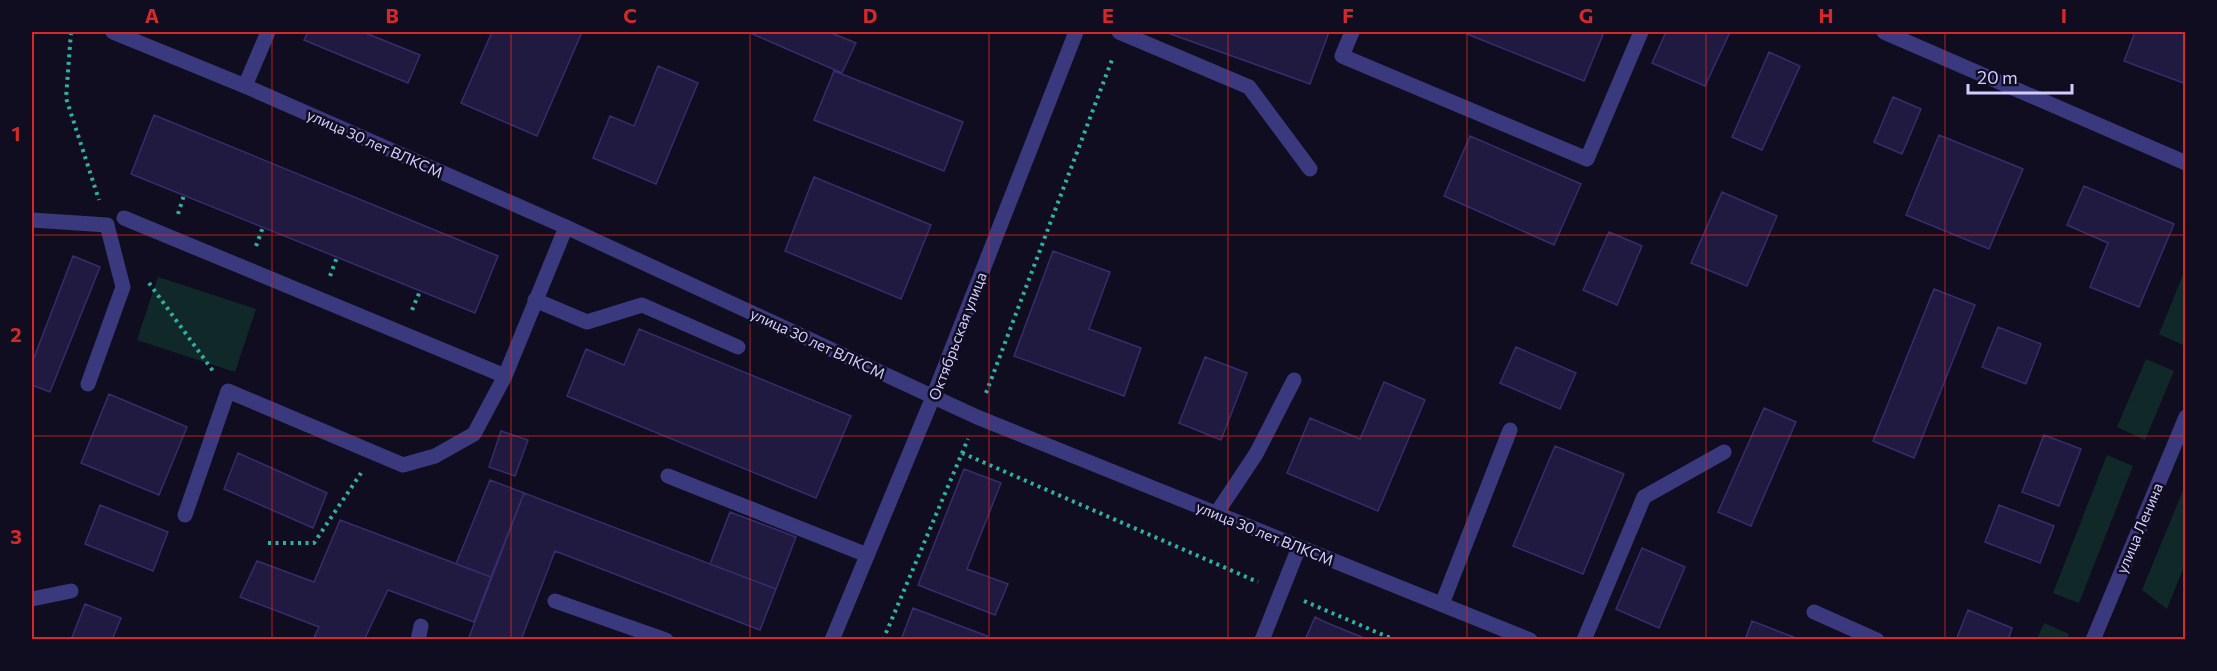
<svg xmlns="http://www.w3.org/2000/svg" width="2217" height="671" viewBox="0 0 2217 671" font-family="Commissioner,sans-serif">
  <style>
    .green { fill: #102928 }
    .building { fill: #201a40; stroke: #372c6c; stroke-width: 1.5 }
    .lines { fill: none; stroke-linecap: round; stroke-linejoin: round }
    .path { stroke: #30afa4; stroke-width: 4; stroke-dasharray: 3 4.5; stroke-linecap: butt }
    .service { stroke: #3a397e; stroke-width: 15 }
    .minor { stroke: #3a397e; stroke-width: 15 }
    .tertiary { stroke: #3a397e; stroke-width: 15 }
    .grid { fill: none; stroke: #d62828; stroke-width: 1.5; stroke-opacity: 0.55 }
    .labels { text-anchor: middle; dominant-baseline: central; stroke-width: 5; stroke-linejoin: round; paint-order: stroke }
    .street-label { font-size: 15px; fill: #d1cdfe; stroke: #100d20 }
    .neatline { fill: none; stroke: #d62828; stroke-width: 2 }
    .grid-label { font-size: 20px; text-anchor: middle; font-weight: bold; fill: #d62828 }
  </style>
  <rect width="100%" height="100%" fill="#100d20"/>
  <path class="green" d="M 2185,270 L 2186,344 L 2185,346 L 2159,334 Z
    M 158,277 L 256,309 L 235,372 L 137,340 Z
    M 2146,359 L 2174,371 L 2145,440 L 2117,427 Z
    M 2107,455 L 2133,466 L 2079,603 L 2053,593 Z
    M 2185,486 L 2185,564 L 2167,609 L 2142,590 Z
    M 2044,623 L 2069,634 L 2067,639 L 2037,639 Z"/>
  <path class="building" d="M 308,32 L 363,32 L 420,55 L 408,83 L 304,40 Z
    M 492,32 L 582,32 L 537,136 L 461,103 Z
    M 748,32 L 829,32 L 856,43 L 842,73 Z
    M 1165,32 L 1329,32 L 1310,84 Z
    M 1462,32 L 1604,32 L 1584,81 Z
    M 1666,32 L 1730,32 L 1705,86 L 1652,63 Z
    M 2135,32 L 2186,32 L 2186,84 L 2124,61 Z
    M 1769,52 L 1800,66 L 1762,150 L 1732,137 Z
    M 658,66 L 698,83 L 656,184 L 593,158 L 610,116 L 634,126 Z
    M 834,71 L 963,122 L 944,171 L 814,120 Z
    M 1893,97 L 1921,109 L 1902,154 L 1874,142 Z
    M 154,115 L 498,256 L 475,313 L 131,174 Z
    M 1939,135 L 2023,169 L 1989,249 L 1906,215 Z
    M 1470,136 L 1581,184 L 1554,245 L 1444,196 Z
    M 814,177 L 931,225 L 901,299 L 785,251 Z
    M 2084,186 L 2174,224 L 2139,307 L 2090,287 L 2108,243 L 2067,225 Z
    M 1722,192 L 1777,216 L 1747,286 L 1691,263 Z
    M 1609,232 L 1642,246 L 1617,305 L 1583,290 Z
    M 1053,251 L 1110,272 L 1089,329 L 1141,348 L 1124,396 L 1014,356 Z
    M 73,256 L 100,267 L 50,392 L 32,385 L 32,363 Z
    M 1934,289 L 1975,305 L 1914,458 L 1873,441 Z
    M 1998,327 L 2041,344 L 2026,384 L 1982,367 Z
    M 639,329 L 851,416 L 816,498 L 567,396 L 586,349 L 624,365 Z
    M 1516,347 L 1576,373 L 1560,409 L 1500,383 Z
    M 1205,357 L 1247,373 L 1221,440 L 1179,423 Z
    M 1384,382 L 1425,400 L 1378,511 L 1287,473 L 1310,418 L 1360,439 Z
    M 109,394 L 187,427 L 159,495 L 81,463 Z
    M 1764,408 L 1796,422 L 1751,526 L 1718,512 Z
    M 501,431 L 528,440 L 515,476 L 489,467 Z
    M 2044,435 L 2081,449 L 2059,506 L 2022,492 Z
    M 1555,446 L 1624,474 L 1583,574 L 1513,546 Z
    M 238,453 L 327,493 L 313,528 L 224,489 Z
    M 964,469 L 1001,483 L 967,569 L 1008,584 L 995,615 L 918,585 Z
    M 490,480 L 524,493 L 491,577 L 456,564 Z
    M 524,493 L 776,589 L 760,630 L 555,551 L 521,640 L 468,640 Z
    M 100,505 L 168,532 L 153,571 L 85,544 Z
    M 1999,505 L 2054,526 L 2040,563 L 1985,542 Z
    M 730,512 L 796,537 L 776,589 L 710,564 Z
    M 340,520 L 491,577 L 474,622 L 388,590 L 364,640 L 313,640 L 319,627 L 240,597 L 257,561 L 314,582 Z
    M 1642,548 L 1685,567 L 1659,628 L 1616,609 Z
    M 85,604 L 121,618 L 112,640 L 71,640 Z
    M 913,608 L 987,636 L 985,640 L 901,640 Z
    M 1968,610 L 2012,628 L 2008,640 L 1956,640 Z
    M 1315,617 L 1325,622 L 1369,640 L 1305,640 Z
    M 1752,621 L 1801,640 L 1745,640 Z"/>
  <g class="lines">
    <path class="path" d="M 71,32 L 66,98 L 99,200
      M 178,214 L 184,195
      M 256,246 L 263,227
      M 330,276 L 337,257
      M 149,283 L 213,371
      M 412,310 L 420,291
      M 986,393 L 1113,57
      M 962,453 L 1258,582
      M 268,543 L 314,543 L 361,473
      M 1304,601 L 1395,640
      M 883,640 L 968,439"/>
    <path class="service" d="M 1119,32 L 1249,87 L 1310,169
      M 1352,32 L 1342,56 L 1587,159 L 1641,32
      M 245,86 L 268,32
      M 124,218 L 505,376 L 566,227
      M 32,220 L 107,225 L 123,287 L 88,384
      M 535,300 L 587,322 L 642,305 L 738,347
      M 668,476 L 867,555
      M 1216,514 L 1256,454 L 1294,380
      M 185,515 L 228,391 L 403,465 L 435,456 L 474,434 L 505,376
      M 32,599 L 71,591
      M 555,601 L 666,640
      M 1442,604 L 1510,430
      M 1814,612 L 1877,640
      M 418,640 L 421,626
      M 1262,640 L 1299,547
      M 1584,640 L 1644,497 L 1724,452"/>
    <path class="minor" d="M 113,32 L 245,86 L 566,227 L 977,417 L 1530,640
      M 1884,32 L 2186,163
      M 832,640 L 933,397 L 1076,32"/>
    <path class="tertiary" d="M 2093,640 L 2186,417"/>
  </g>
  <path class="grid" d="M 272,32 L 272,640M 511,32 L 511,640M 750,32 L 750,640M 989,32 L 989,640M 1228,32 L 1228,640M 1467,32 L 1467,640M 1706,32 L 1706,640M 1945,32 L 1945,640M 32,235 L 2186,235M 32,436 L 2186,436"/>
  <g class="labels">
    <g class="street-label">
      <text transform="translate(375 143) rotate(24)">улица 30 лет ВЛКСМ</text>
      <text transform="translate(957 336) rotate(-69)">Октябрьская улица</text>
      <text transform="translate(818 343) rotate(25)">улица 30 лет ВЛКСМ</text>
      <text transform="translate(2139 528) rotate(-67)">улица Ленина</text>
      <text transform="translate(1265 533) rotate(22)">улица 30 лет ВЛКСМ</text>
    </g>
  </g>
  <rect width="2217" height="671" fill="none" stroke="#100d20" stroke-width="66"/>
  <path d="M1968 84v9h104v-9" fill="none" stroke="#d1cdfe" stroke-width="3"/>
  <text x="1977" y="84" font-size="18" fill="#d1cdfe" stroke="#100d20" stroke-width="4.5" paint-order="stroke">20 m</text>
  <rect x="33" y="33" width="2151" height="605" class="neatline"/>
  <g class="grid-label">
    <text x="152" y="23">A</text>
    <text x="392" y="23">B</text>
    <text x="630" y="23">C</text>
    <text x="870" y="23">D</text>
    <text x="1108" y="23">E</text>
    <text x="1348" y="23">F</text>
    <text x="1586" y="23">G</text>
    <text x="1826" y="23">H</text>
    <text x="2064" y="23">I</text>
    <text x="16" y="141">1</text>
    <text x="16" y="342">2</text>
    <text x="16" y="544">3</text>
  </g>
</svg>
